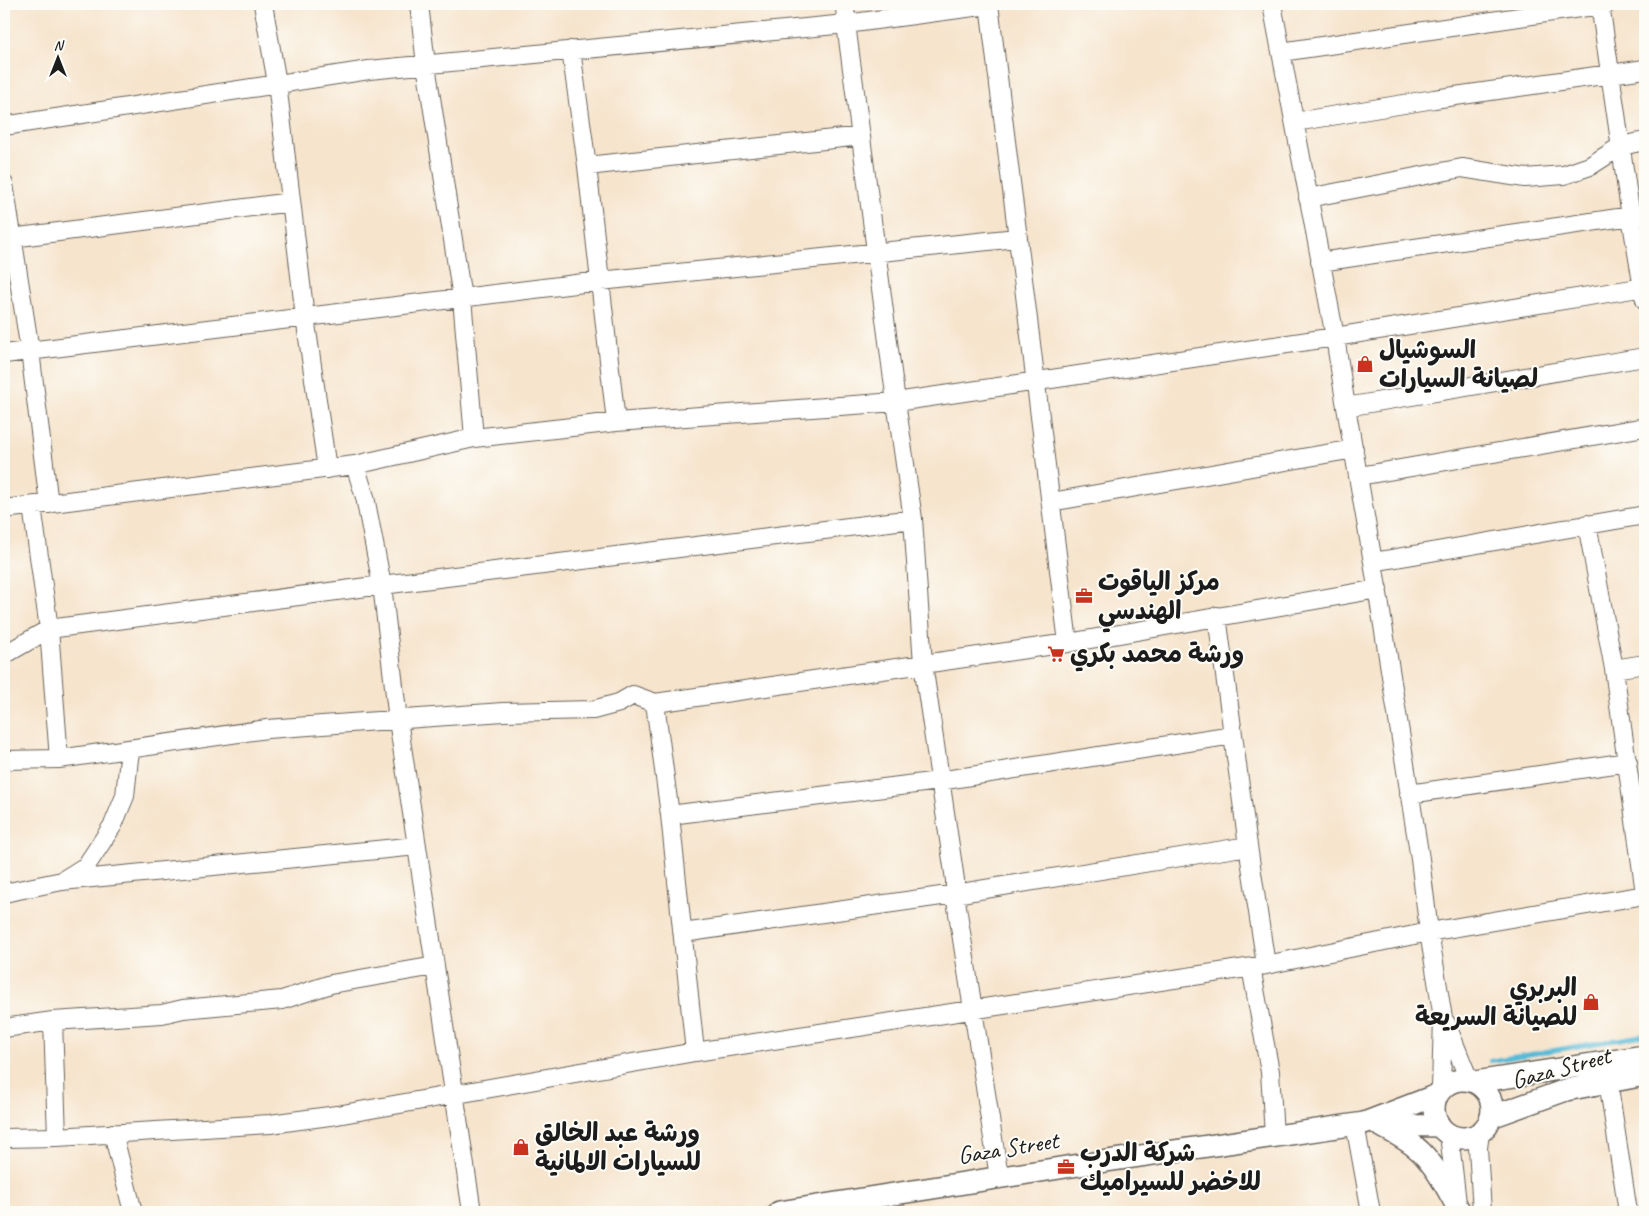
<svg xmlns="http://www.w3.org/2000/svg" width="1649" height="1216" viewBox="0 0 1649 1216" font-family="Caveat,'Playpen Sans Arabic',sans-serif">
  <style>
    .lines { fill: none; stroke-linecap: round; stroke-linejoin: round }
    .stream { stroke: #59bad7; stroke-width: 4.5 }
    .minor-casing { stroke: #68625a; stroke-width: 20 }
    .major-casing { stroke: #68625a; stroke-width: 24 }
    .minor { stroke: #fff; stroke-width: 18 }
    .major { stroke: #fff; stroke-width: 21 }
    .labels { text-anchor: middle; dominant-baseline: central; stroke-width: 4; stroke-linejoin: round; paint-order: stroke }
    .poi-label { font-size: 25px; font-weight: bold; fill: #1c1c1c; stroke: #fdfcf7; text-anchor: start }
    .street-label { font-size: 25px; fill: #1c1c1c; stroke: #fdfcf7 }
  </style>
  <rect width="100%" height="100%" fill="#fdfcf7"/>
  <filter id="ink" filterUnits="userSpaceOnUse"><feTurbulence type="fractalNoise" baseFrequency=".02" numOctaves="2"/><feDisplacementMap in="SourceGraphic" scale="10" xChannelSelector="R" yChannelSelector="G"/><feConvolveMatrix kernelMatrix="1 2 1 2 8 2 1 2 1" color-interpolation-filters="sRGB"/></filter>
  <filter id="wash" filterUnits="userSpaceOnUse"><feTurbulence type="fractalNoise" baseFrequency=".0096" numOctaves="4" result="noise"/><feDisplacementMap in="SourceGraphic" scale="20" xChannelSelector="R" yChannelSelector="G"/><feGaussianBlur stdDeviation="1.12" result="paint"/><feColorMatrix in="noise" values="0 0 0 0 0 0 0 0 0 0 0 0 0 0 0 0 0 1.4 0 .05"/><feComposite in="paint" operator="in"/></filter>
  <g filter="url(#wash)">
    <rect width="100%" height="100%" fill="#f6e4cc"/>
    <g class="lines">
      <path class="stream" d="M 1490,1061 L 1645,1035"/>
    </g>
  </g>
  <g filter="url(#ink)">
    <g class="lines">
      <g class="minor-casing">
        <path id="minor" d="M 263,4 L 277,83 L 305,317 L 327,469
          M 419,4 L 426,65 L 462,298 L 474,438
          M 845,4 L 846,24 L 896,402 L 913,519 L 923,664 L 955,880 L 955,894 L 999,1177
          M 989,4 L 1068,643
          M 1272,4 L 1335,337 L 1346,407 L 1373,562 L 1420,859 L 1429,932 L 1443,1018 L 1441,1089
          M 1600,4 L 1631,217 L 1645,300
          M 571,50 L 587,166 L 616,422
          M 1281,52 L 1607,4
          M 1295,122 L 1434,99 L 1645,69
          M 4,126 L 369,70 L 846,24 L 989,5
          M 587,166 L 861,136
          M 4,184 L 30,351 L 49,504
          M 1308,198 L 1462,168 L 1525,178 L 1564,175 L 1590,166 L 1621,146 L 1645,141
          M 4,239 L 291,202
          M 1320,262 L 1645,214
          M 4,354 L 600,281 L 1017,238
          M 1346,407 L 1645,357
          M 355,465 L 365,497 L 382,585 L 398,720 L 472,1212
          M 1359,476 L 1645,427
          M 1051,502 L 1354,449
          M 32,506 L 49,629 L 59,759 L 267,729 L 503,712 L 593,710 L 619,703 L 633,695 L 655,703 L 1068,643 L 1378,589
          M 4,509 L 355,465 L 474,438 L 616,422 L 896,402 L 1335,337 L 1645,287
          M 1587,524 L 1614,669 L 1645,893
          M 1373,562 L 1645,515
          M 1217,616 L 1248,846 L 1266,965
          M 4,655 L 49,629 L 382,585 L 913,519
          M 1614,669 L 1645,664
          M 655,703 L 670,815 L 695,1052
          M 4,760 L 59,759
          M 1409,794 L 1628,762
          M 670,815 L 939,781 L 1233,735
          M 62,881 L 417,846
          M 4,893 L 62,881 L 86,866 L 113,825 L 125,796 L 130,749
          M 683,933 L 955,894 L 1248,846
          M 1251,967 L 1270,1072 L 1274,1135
          M 53,1021 L 57,1137
          M 1446,1023 L 1469,1080
          M 4,1028 L 53,1021 L 162,1014 L 183,1009 L 282,1000 L 331,984 L 435,966
          M 1608,1081 L 1628,1212
          M 1355,1124 L 1371,1212
          M 113,1133 L 133,1212
          M 1480,1133 L 1478,1148 L 1482,1212
          M 1449,1134 L 1457,1203
          M 4,1138 L 57,1137 L 270,1124 L 337,1115 L 695,1052 L 1266,965 L 1429,932 L 1645,895"/>
      </g>
      <g class="major-casing">
        <path id="major" d="M1434 1109a29 29 0 1 1 58 0a29 29 0 1 1-58 0Z
          M 1475,1082 L 1645,1056
          M 1491,1117 L 1566,1090 L 1645,1075
          M 1379,1125 C 1394,1133 1409,1140 1421,1152 C 1437,1168 1447,1189 1458,1208
          M 1382,1125 L 1440,1126
          M 779,1212 L 1066,1167 L 1364,1123 L 1437,1095"/>
      </g>
      <use href="#minor" class="minor"/>
      <use href="#major" class="major"/>
    </g>
  </g>
  <defs>
    <g id="shop-bare" transform="scale(1.35)"><path d="M-5-2.5h2.3a2.7 3.5 0 0 1 5.4 0H5L5.5 6h-11ZM-1.5-2.5h3a1.5 2.3 0 0 0-3 0Z" fill="#c8321e" stroke="#fdfcf7" stroke-width="2.5" paint-order="stroke"/></g>
    <g id="office-bare" transform="scale(1.35)"><path d="M-6-3h4V-5.5h4V-3h4V5H-6ZM-1-4.5V-3h2v-1.5ZM-6 0V1H6V0Z" fill="#c8321e" stroke="#fdfcf7" stroke-width="2.5" paint-order="stroke"/></g>
    <g id="supermarket-bare" transform="scale(1.35)"><path d="M-6-5.5h2.5l.6 2H6L4.5 2H-2.5L-4.4-4H-6ZM-1.5 3.2a1.3 1.3 0 1 0 .1 0ZM3 3.2a1.3 1.3 0 1 0 .1 0Z" fill="#c8321e" stroke="#fdfcf7" stroke-width="2.5" paint-order="stroke"/></g>
  </defs>
  <g fill-rule="evenodd">
    <use href="#shop-bare" x="1365" y="364"/>
    <use href="#office-bare" x="1084" y="596"/>
    <use href="#supermarket-bare" x="1056" y="654"/>
    <use href="#shop-bare" x="1591" y="1002"/>
    <use href="#shop-bare" x="521" y="1147"/>
    <use href="#office-bare" x="1066" y="1167"/>
  </g>
  <g class="labels">
    <g class="poi-label">
      <text x="1379" y="350">السوشيال<tspan x="1379" dy="29">لصيانة السيارات</tspan></text>
      <text x="1098" y="582">مركز الياقوت<tspan x="1098" dy="29">الهندسي</tspan></text>
      <text x="1070" y="654">ورشة محمد بكري</text>
      <text x="1577" y="988" text-anchor="end">البربري<tspan x="1577" dy="29">للصيانة السريعة</tspan></text>
      <text x="535" y="1133">ورشة عبد الخالق<tspan x="535" dy="29">للسيارات الالمانية</tspan></text>
      <text x="1080" y="1153">شركة الدرب<tspan x="1080" dy="29">للاخضر للسيراميك</tspan></text>
    </g>
    <g class="street-label">
      <text transform="translate(1561 1068) rotate(-15)">Gaza Street</text>
      <text transform="translate(1008 1148) rotate(-9)">Gaza Street</text>
    </g>
  </g>
  <rect width="1649" height="1216" fill="none" stroke="#fdfcf7" stroke-width="20"/>
  <g transform="translate(58 58)" stroke="#fdfcf7" stroke-width="4" paint-order="stroke">
  <path d="M0-4L9 19L0 12L-9 19Z" fill="#1c1c1c"/>
  <text y="-8" font-size="14" font-weight="bold" text-anchor="middle" fill="#1c1c1c">N</text>
  </g>
</svg>
